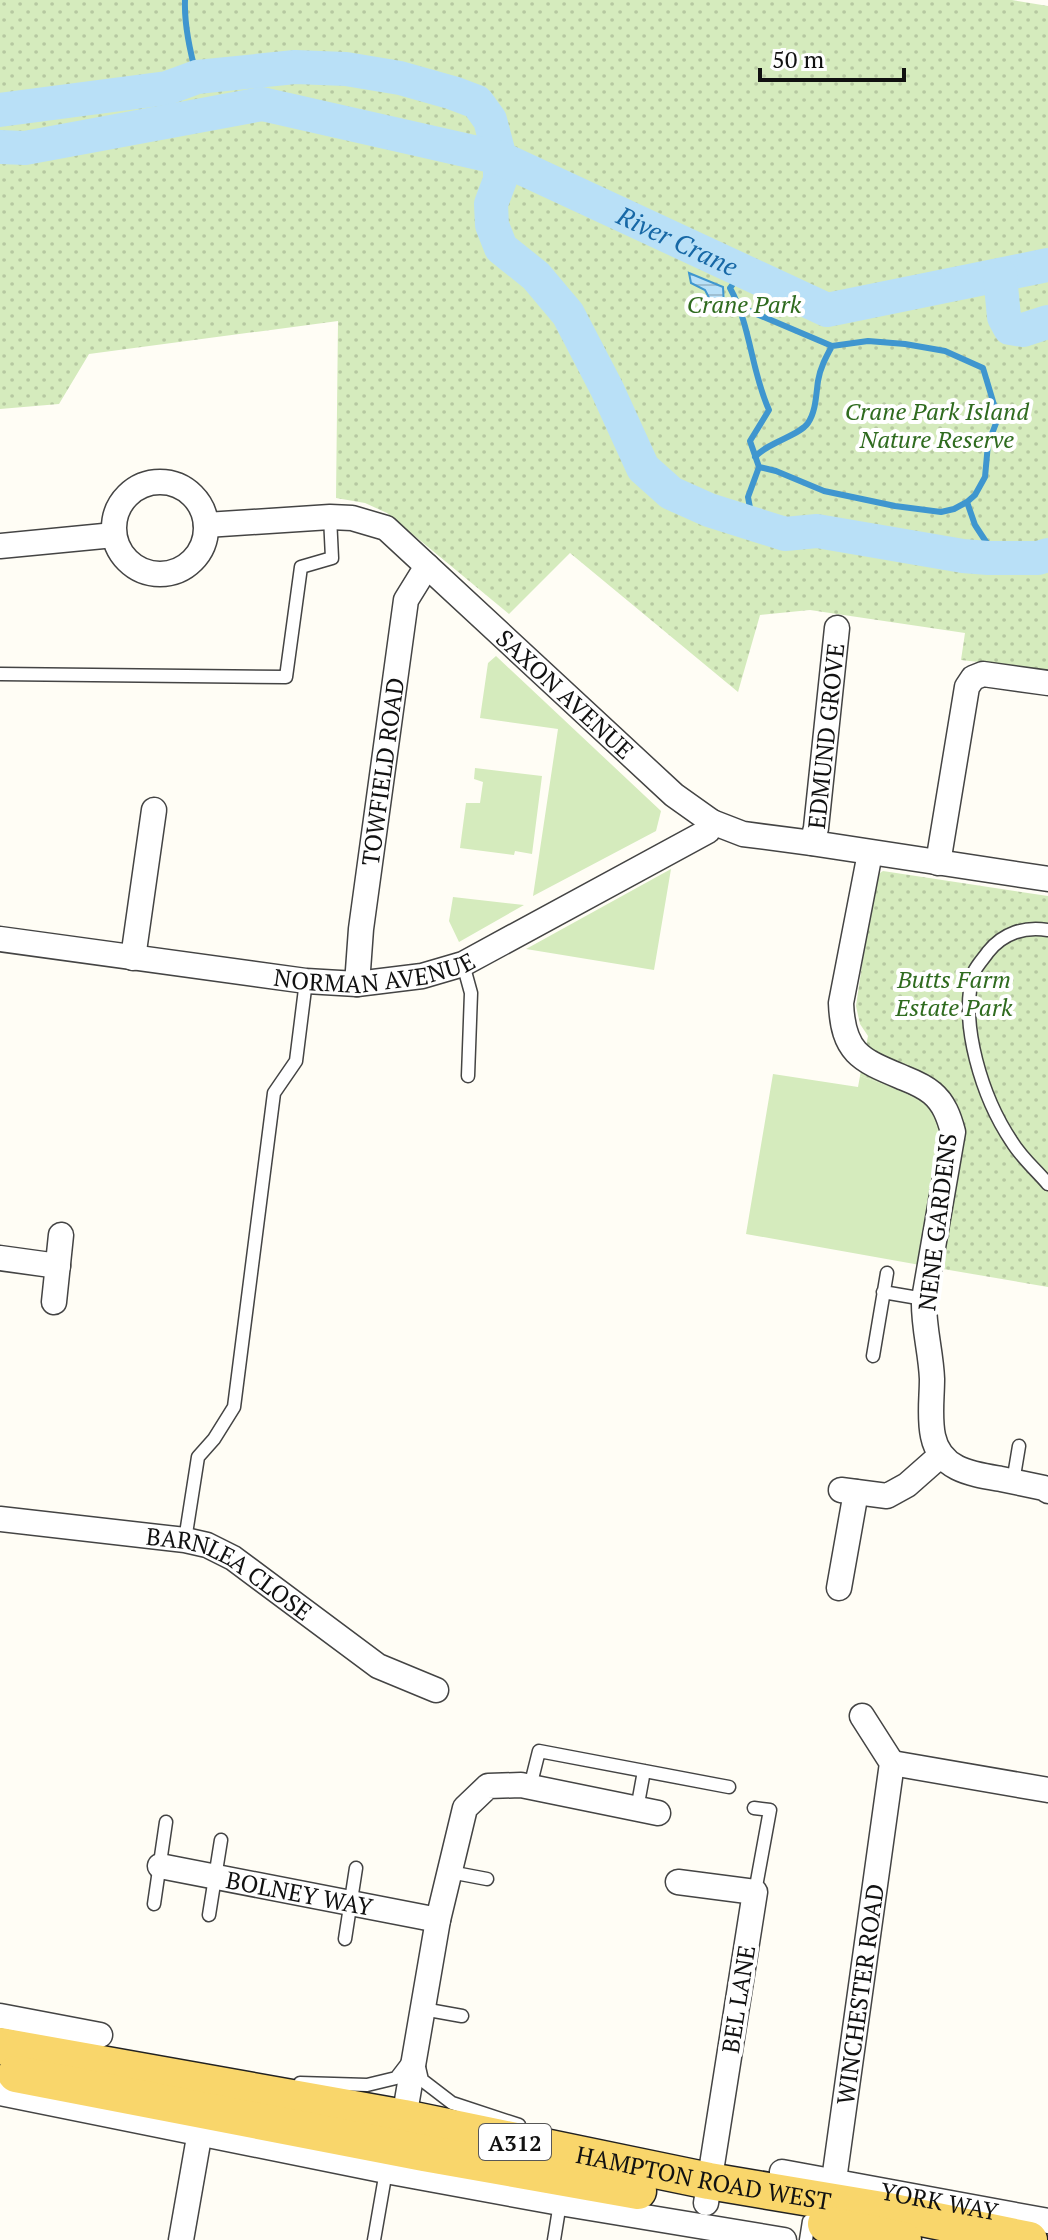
<svg xmlns="http://www.w3.org/2000/svg" width="1048" height="2240" viewBox="0 0 1048 2240" font-family="'PT Serif',serif">
  <style>
    .grass { fill: #d5ebbd }
    .park { fill: url(#park-dots) }
    .water { fill: url(#water-rules); stroke: #3f96cf; stroke-width: 2 }
    .lines { fill: none; stroke-linecap: round; stroke-linejoin: round }
    .stream { stroke: #3f96cf; stroke-width: 6 }
    .river { stroke: #b9e0f7; stroke-width: 34 }
    .lane-casing { stroke: #444; stroke-width: 15 }
    .street-casing { stroke: #444; stroke-width: 27 }
    .primary-casing { stroke: #222; stroke-width: 39 }
    .lane { stroke: #fff; stroke-width: 12 }
    .street { stroke: #fff; stroke-width: 24 }
    .primary { stroke: #f9d66b; stroke-width: 36 }
    .labels { text-anchor: middle; dominant-baseline: central; stroke-width: 8; stroke-linejoin: round; paint-order: stroke }
    .shield { fill: #fff; stroke: #585858; stroke-width: 2 }
    .shield-label { font-size: 22px; font-weight: bold; fill: #111 }
    .park-label { font-size: 24px; font-style: italic; fill: #2f6b1f; stroke: #fff }
    .street-label { font-size: 24px; fill: #111; stroke: #fff }
    .water-label { font-size: 26px; font-style: italic; fill: #1768a6; stroke: #fff }
  </style>
  <defs>
    <pattern id="park-dots" width="8" height="8" patternUnits="userSpaceOnUse" patternTransform="scale(2)"><rect width="8" height="8" fill="#d5ebbd"/><path d="M2 2h.1M6 6h.1" fill="none" stroke="#b6c8a1" stroke-width="1.8" stroke-linecap="round"/></pattern>
    <pattern id="water-rules" width="6" height="5" patternUnits="userSpaceOnUse" patternTransform="scale(2)"><rect width="6" height="5" fill="#b9e0f7"/><path d="M0 2.5h6" fill="none" stroke="#9ebfd3"/></pattern>
  </defs>
  <rect width="100%" height="100%" fill="#fffdf5"/>
  <path class="grass" d="M 496,656 L 661,811 L 656,831 L 533,896 L 558,729 L 480,718 L 488,663 Z
    M 475,768 L 542,776 L 532,854 L 515,851 L 514,855 L 460,848 L 466,803 L 480,803 L 483,782 L 474,779 Z
    M 671,869 L 654,970 L 526,949 Z
    M 453,897 L 524,905 L 459,942 L 449,921 Z
    M 773,1074 L 858,1087 L 860,1076 C 886,1085 926,1095 936,1123 C 938,1129 938,1137 938,1143 L 920,1265 L 746,1234 Z"/>
  <path class="park" d="M 0,0 L 1012,0 L 1048,6 L 1048,670 L 961,660 L 965,633 L 810,610 L 760,615 L 738,692 L 570,553 L 509,614 L 387,513 L 365,503 L 336,498 L 338,321 L 89,354 L 59,404 L 0,409 Z
    M 883,871 L 1048,896 L 1048,1287 L 920,1265 L 938,1143 C 938,1137 938,1129 936,1124 C 926,1095 886,1085 860,1076 L 868,1036 L 860,1024 L 856,1006 L 875,876 Z"/>
  <path class="water" d="M 689,273 L 723,287 L 724,306 L 715,309 L 705,290 L 691,283 Z"/>
  <g class="lines">
    <path class="stream" d="M 185,0 C 184,26 190,52 197,77
      M 736,280 L 730,288 C 751,326 751,371 769,410 L 750,441 L 759,467 L 748,497 L 753,524
      M 740,307 L 832,346 L 868,341 L 905,344 L 945,351 L 983,368 L 998,418 L 988,444 L 985,477 L 975,495 L 967,502 L 975,525 L 996,557
      M 755,457 C 768,442 799,436 808,423 C 816,411 816,395 818,381 C 820,368 826,357 832,346
      M 759,467 L 776,471 L 824,491 L 895,506 L 941,512 L 954,509 L 967,502"/>
    <g class="river">
      <path d="M 0,110 L 167,88 L 197,77 L 295,67 L 346,69 L 400,78 L 453,93 L 477,102 L 490,120 L 500,158 L 500,180 L 491,204 L 492,225 L 501,248 L 536,276 L 568,314 L 607,389 L 643,468 L 671,493 L 709,510 L 785,534 L 817,531 L 963,556 L 988,558 L 1038,558 L 1048,555"/>
      <path id="s1" d="M 0,147 L 25,148 L 262,104 L 500,158 L 827,310 L 1048,265"/>
      <path d="M 1000,275 L 1004,317 L 1010,328 L 1023,330 L 1048,322"/>
    </g>
    <g class="lane-casing">
      <path id="lane" d="M 0,674 L 286,677 L 301,567 L 332,558 L 330,517
        M 1048,930 C 1025,926 1003,933 988,952 C 984,958 977,965 974,972 C 958,1023 983,1099 1012,1142 C 1021,1157 1036,1170 1048,1184
        M 463,964 L 471,993 L 468,1076
        M 883,1292 L 924,1299
        M 873,1356 L 887,1273
        M 1013,1482 L 1019,1446
        M 185,1540 L 198,1457 L 214,1439 L 234,1407 L 274,1093 L 296,1061 L 306,981
        M 530,1787 L 539,1751 L 729,1787
        M 754,1808 L 770,1810 L 755,1892
        M 637,1809 L 644,1771
        M 450,1872 L 487,1879
        M 154,1904 L 166,1822
        M 209,1915 L 221,1840
        M 345,1939 L 356,1868
        M 423,2009 L 462,2016
        M 419,2067 L 422,2080 L 452,2103 L 519,2125
        M 300,2083 L 367,2085 L 396,2078 L 409,2061
        M 374,2240 L 386,2171
        M 554,2240 L 560,2203
        M 806,2240 L 809,2221"/>
    </g>
    <g class="street-casing">
      <g id="street">
        <circle cx="160" cy="528" r="46"/>
        <path id="s2" d="M 206,525 L 330,517 L 352,518 L 386,528 L 674,795 L 712,822 L 743,834 L 812,843 L 1048,879"/>
        <path d="M 0,546 L 114,535"/>
        <path id="s3" d="M 812,843 L 816,828 L 837,628"/>
        <path d="M 870,853 L 841,1003 C 843,1054 861,1060 904,1078 C 914,1082 925,1087 932,1093 C 944,1103 949,1117 953,1132 L 924,1299 C 923,1326 931,1352 932,1379 C 932,1398 929,1417 933,1436 C 940,1470 972,1474 1001,1479 C 1015,1482 1030,1485 1044,1488 L 1048,1491"/>
        <path d="M 938,863 L 967,687 L 973,678 L 983,674 L 1048,683"/>
        <path id="s4" d="M 0,939 L 306,981 L 357,984 L 422,976 L 463,964 L 708,831 L 712,822"/>
        <path d="M 133,958 L 154,810"/>
        <path id="s5" d="M 357,984 L 361,929 L 406,600 L 427,566"/>
        <path d="M 0,1258 L 58,1266"/>
        <path d="M 54,1302 L 61,1235"/>
        <path d="M 841,1490 L 887,1496 L 907,1485 L 941,1455"/>
        <path id="s6" d="M 0,1519 L 185,1540 L 207,1545 L 233,1558 L 378,1666 L 436,1690"/>
        <path d="M 839,1588 L 856,1492"/>
        <path d="M 892,1763 L 1048,1790"/>
        <path id="s7" d="M 160,1866 L 438,1920"/>
        <path d="M 678,1882 L 755,1892 L 706,2203"/>
        <path d="M 0,2016 L 100,2035"/>
        <path d="M 0,2093 L 386,2171 L 560,2203 L 784,2240"/>
        <path d="M 396,2128 L 404,2118 L 438,1920 L 465,1808 L 488,1786 L 521,1785 L 658,1813"/>
        <path id="s8" d="M 782,2172 L 1048,2221"/>
        <path id="s9" d="M 829,2216 L 892,1763 L 862,1716"/>
        <path d="M 181,2240 L 202,2120"/>
      </g>
    </g>
    <g class="primary-casing">
      <g id="primary">
        <path id="s10" d="M 0,2046 L 404,2118 L 709,2181 L 888,2211 L 1029,2240"/>
        <path d="M 16,2074 L 424,2153 L 638,2191"/>
        <path d="M 826,2224 L 903,2240"/>
      </g>
    </g>
    <use href="#lane" class="lane"/>
    <use href="#street" class="street"/>
    <use href="#primary" class="primary"/>
  </g>
  <g class="labels">
    <rect class="shield" x="479" y="2124" width="72" height="36" rx="6"/>
    <g class="shield-label">
      <text x="515" y="2142">A312</text>
    </g>
    <g class="park-label">
      <text x="744" y="304">Crane Park</text>
      <text x="937" y="411">Crane Park Island<tspan x="937" dy="28">Nature Reserve</tspan></text>
      <text x="954" y="979">Butts Farm<tspan x="954" dy="28">Estate Park</tspan></text>
    </g>
    <g class="street-label">
      <text stroke="none"><textPath href="#s2" startOffset="426">SAXON AVENUE</textPath></text>
      <text stroke="none"><textPath href="#s3" startOffset="108">EDMUND GROVE</textPath></text>
      <text stroke="none"><textPath href="#s5" startOffset="214">TOWFIELD ROAD</textPath></text>
      <text stroke="none"><textPath href="#s4" startOffset="378">NORMAN AVENUE</textPath></text>
      <text transform="translate(937 1222) rotate(-83)">NENE GARDENS</text>
      <text stroke="none"><textPath href="#s6" startOffset="240">BARNLEA CLOSE</textPath></text>
      <text stroke="none"><textPath href="#s7" startOffset="142">BOLNEY WAY</textPath></text>
      <text stroke="none"><textPath href="#s9" startOffset="224">WINCHESTER ROAD</textPath></text>
      <text transform="translate(738 1999) rotate(-81)">BEL LANE</text>
      <text stroke="none"><textPath href="#s10" startOffset="716">HAMPTON ROAD WEST</textPath></text>
      <text stroke="none"><textPath href="#s8" startOffset="160">YORK WAY</textPath></text>
    </g>
    <g class="water-label">
      <text stroke="none"><textPath href="#s1" startOffset="706">River Crane</textPath></text>
    </g>
  </g>
  <path d="M760 68v12h144v-12" fill="none" stroke="#111111" stroke-width="4"/>
  <text x="772" y="68" font-size="24" fill="#111111" stroke="#ffffff" stroke-width="6" paint-order="stroke">50 m</text>
</svg>
